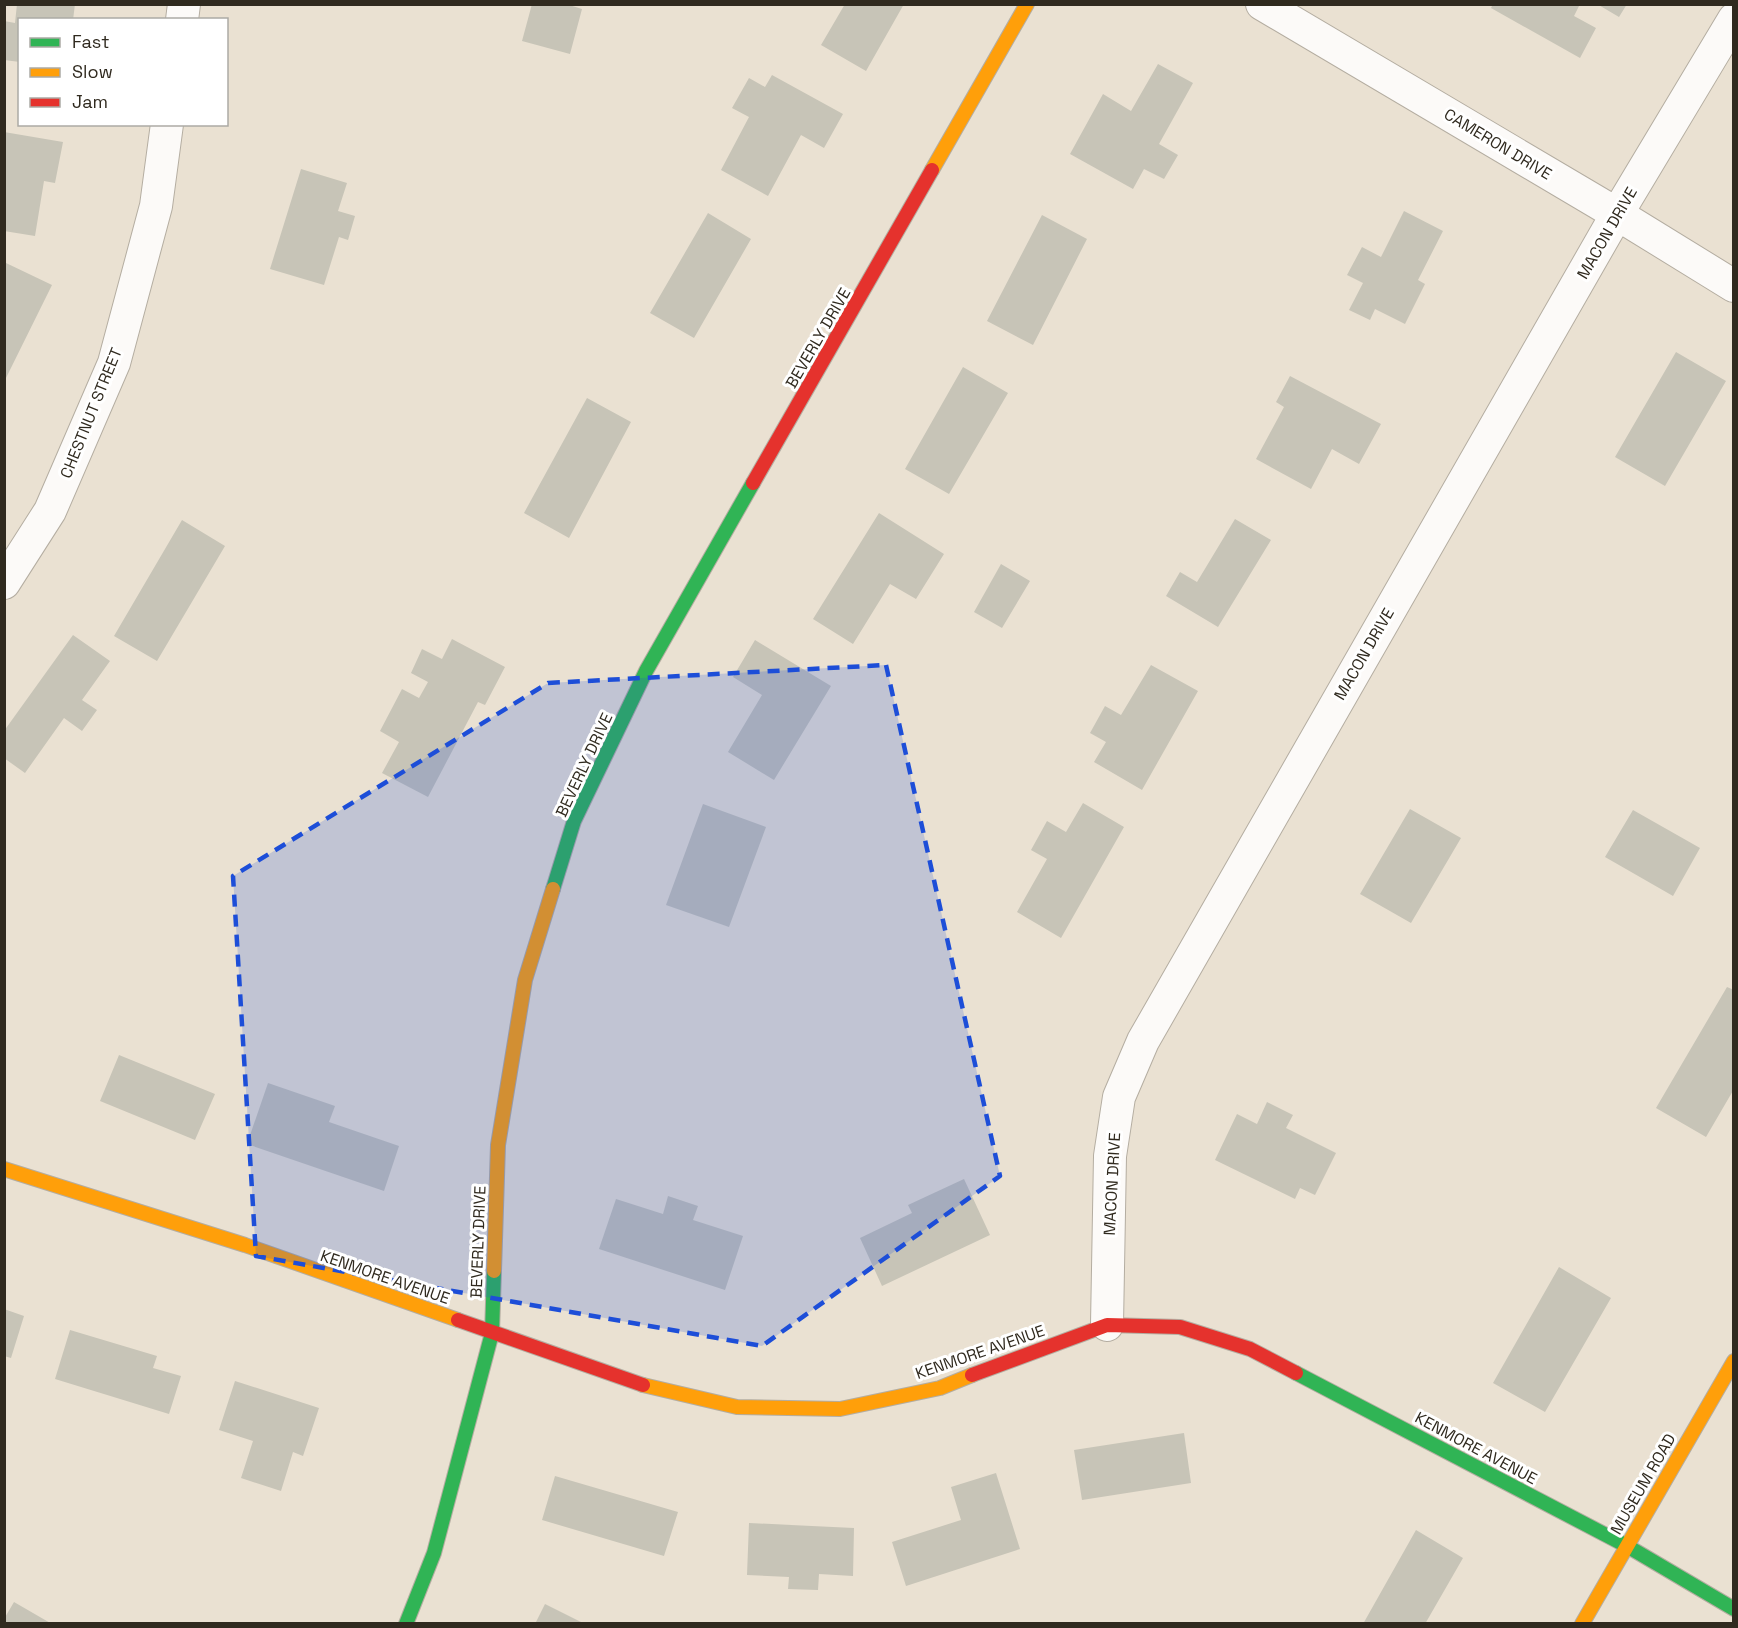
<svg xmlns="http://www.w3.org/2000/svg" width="1738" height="1628" viewBox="0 0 1738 1628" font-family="'Space Grotesk',sans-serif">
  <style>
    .building { fill: #c7c4b7 }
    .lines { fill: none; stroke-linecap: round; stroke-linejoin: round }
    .street-casing { stroke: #b4ada1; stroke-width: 34 }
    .fast-casing { stroke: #b4ada1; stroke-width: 16 }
    .slow-casing { stroke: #b4ada1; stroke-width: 16 }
    .jam-casing { stroke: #b4ada1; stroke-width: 16 }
    .street { stroke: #fcfaf8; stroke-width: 32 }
    .fast { stroke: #30b455; stroke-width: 14 }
    .slow { stroke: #ff9f0a; stroke-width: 14 }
    .jam { stroke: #e5322d; stroke-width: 14 }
    .marked { fill: #1d4ed8; fill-opacity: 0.2; stroke: #1d4ed8; stroke-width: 4.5; stroke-dasharray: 12 8; stroke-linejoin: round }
    .labels { text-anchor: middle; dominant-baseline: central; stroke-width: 6; stroke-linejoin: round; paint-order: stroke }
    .street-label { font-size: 16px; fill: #302a1f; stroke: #fff }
  </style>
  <rect width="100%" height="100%" fill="#eae1d2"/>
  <path class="building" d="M 17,4 L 75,4 L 73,20 L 20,20 L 20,62 L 4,60 L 4,21 L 15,23 Z
    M 532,4 L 566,4 L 582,9 L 570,54 L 522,41 Z
    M 845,4 L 904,4 L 866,71 L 821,45 Z
    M 1493,4 L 1580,4 L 1574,16 L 1596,28 L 1580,58 L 1491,8 Z
    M 1597,4 L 1627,4 L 1619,17 Z
    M 1158,64 L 1193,83 L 1159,144 L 1178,155 L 1164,179 L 1144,169 L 1133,189 L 1070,154 L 1103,94 L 1131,111 Z
    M 772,75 L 843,114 L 824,148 L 801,135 L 768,196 L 721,170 L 749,117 L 732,108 L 749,78 L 765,87 Z
    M 4,132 L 63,142 L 55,183 L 44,181 L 35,236 L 4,231 Z
    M 301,169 L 347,183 L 338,211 L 355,216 L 348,240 L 339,237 L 324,285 L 270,269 Z
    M 1404,211 L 1443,231 L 1418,280 L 1425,284 L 1405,324 L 1375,309 L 1370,320 L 1349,310 L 1363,283 L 1347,275 L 1362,247 L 1381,257 Z
    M 708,213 L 751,239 L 694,338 L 650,313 Z
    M 1042,215 L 1087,239 L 1033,345 L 987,321 Z
    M 6,263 L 52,285 L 4,382 L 4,265 Z
    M 1676,352 L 1726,381 L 1665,486 L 1615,457 Z
    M 963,367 L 1008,393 L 949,494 L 905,469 Z
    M 1290,376 L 1381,424 L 1359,464 L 1332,449 L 1311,489 L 1256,459 L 1284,407 L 1276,402 Z
    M 587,398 L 631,422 L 569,538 L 524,513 Z
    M 879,513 L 944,554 L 916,599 L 890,584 L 853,644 L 813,619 Z
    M 1235,519 L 1271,540 L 1218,627 L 1166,596 L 1180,572 L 1197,582 Z
    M 182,520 L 225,546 L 157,661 L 114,636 Z
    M 1001,564 L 1030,581 L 1002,628 L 974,612 Z
    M 73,635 L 110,661 L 82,700 L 97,710 L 82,731 L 64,718 L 25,773 L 4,758 L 4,731 Z
    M 452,639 L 505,667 L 485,705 L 478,702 L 428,797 L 382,773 L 399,742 L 380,731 L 402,689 L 419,698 L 428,682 L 411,673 L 422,649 L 442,659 Z
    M 755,640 L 831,686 L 774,780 L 728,752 L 762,695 L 733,677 Z
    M 1151,665 L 1198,691 L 1142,790 L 1094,762 L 1106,742 L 1090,733 L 1105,706 L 1121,715 Z
    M 1083,803 L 1124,827 L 1061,938 L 1017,912 L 1047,859 L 1031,850 L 1047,821 L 1066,832 Z
    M 703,804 L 766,827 L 729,927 L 666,905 Z
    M 1410,809 L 1461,838 L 1411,923 L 1360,894 Z
    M 1633,810 L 1700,848 L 1673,896 L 1605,857 Z
    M 1727,987 L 1734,990 L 1734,1089 L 1706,1137 L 1656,1108 Z
    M 119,1055 L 215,1094 L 195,1140 L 100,1101 Z
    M 268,1083 L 335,1106 L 329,1122 L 399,1146 L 384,1191 L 247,1144 Z
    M 1267,1102 L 1293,1115 L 1286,1128 L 1336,1153 L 1315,1195 L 1300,1188 L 1295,1199 L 1215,1160 L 1237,1114 L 1257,1124 Z
    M 964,1179 L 990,1235 L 882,1286 L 860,1238 L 912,1213 L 908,1205 Z
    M 668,1196 L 698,1206 L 693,1220 L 743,1236 L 725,1290 L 599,1249 L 616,1199 L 663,1214 Z
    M 1559,1267 L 1611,1298 L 1545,1412 L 1493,1383 Z
    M 4,1309 L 24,1316 L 11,1358 L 4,1356 Z
    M 70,1330 L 157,1356 L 153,1368 L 181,1376 L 169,1414 L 55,1379 Z
    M 235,1381 L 319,1408 L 303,1456 L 293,1452 L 281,1491 L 241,1478 L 253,1441 L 219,1430 Z
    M 1184,1433 L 1191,1483 L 1082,1500 L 1074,1450 Z
    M 996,1473 L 1020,1549 L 906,1586 L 892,1542 L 961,1520 L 951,1487 Z
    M 555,1476 L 678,1512 L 664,1556 L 542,1520 Z
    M 749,1523 L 854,1528 L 853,1576 L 819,1574 L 818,1590 L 788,1589 L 789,1577 L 747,1575 Z
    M 1416,1530 L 1463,1558 L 1425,1624 L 1363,1624 Z
    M 14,1602 L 52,1624 L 4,1624 L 4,1619 Z
    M 545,1604 L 585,1624 L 535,1624 Z"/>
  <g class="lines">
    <g class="street-casing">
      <path id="street" d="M 1262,4 L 1617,214 L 1734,286
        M 182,20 L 184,4
        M 4,583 L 50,511 L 114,363 L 156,206 L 167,124
        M 1107,1325 L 1110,1156 L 1119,1097 L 1143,1041 L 1617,214 L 1734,19"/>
    </g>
    <g class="fast-casing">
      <path id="fast" d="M 553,889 L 574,821 L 646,671 L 753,483
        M 1296,1373 L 1627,1546 L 1734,1609
        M 406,1624 L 434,1553 L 492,1333 L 494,1271"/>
    </g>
    <g class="slow-casing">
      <path id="slow" d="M 932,170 L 1027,4
        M 4,1169 L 245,1245 L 458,1320
        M 494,1271 L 498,1145 L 525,980 L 553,889
        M 643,1385 L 737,1407 L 840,1409 L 940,1388 L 972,1375
        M 1582,1624 L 1734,1361"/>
    </g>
    <g class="jam-casing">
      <path id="jam" d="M 753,483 L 932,170
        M 458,1320 L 643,1385
        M 972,1375 L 1107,1325 L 1180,1327 L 1250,1349 L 1296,1373"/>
    </g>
    <use href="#street" class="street"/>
    <use href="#fast" class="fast"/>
    <use href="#slow" class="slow"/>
    <use href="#jam" class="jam"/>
  </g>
  <path class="marked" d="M 886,665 L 1000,1176 L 762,1346 L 256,1256 L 233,876 L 548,683 Z"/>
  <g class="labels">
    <g class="street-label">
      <text transform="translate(1498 144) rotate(31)">CAMERON DRIVE</text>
      <text transform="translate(1607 233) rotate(-60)">MACON DRIVE</text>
      <text transform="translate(818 338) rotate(-60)">BEVERLY DRIVE</text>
      <text transform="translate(91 413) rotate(-68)">CHESTNUT STREET</text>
      <text transform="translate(1364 654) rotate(-60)">MACON DRIVE</text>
      <text transform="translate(584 765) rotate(-65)">BEVERLY DRIVE</text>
      <text transform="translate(1112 1184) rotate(-87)">MACON DRIVE</text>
      <text transform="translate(478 1242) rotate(-88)">BEVERLY DRIVE</text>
      <text transform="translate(385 1277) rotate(19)">KENMORE AVENUE</text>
      <text transform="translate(980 1352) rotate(-19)">KENMORE AVENUE</text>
      <text transform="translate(1476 1448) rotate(28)">KENMORE AVENUE</text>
      <text transform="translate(1643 1484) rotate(-60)">MUSEUM ROAD</text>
    </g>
  </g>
  <rect width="1738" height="1628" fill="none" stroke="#302a1f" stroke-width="12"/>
  <rect x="18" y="18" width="210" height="108" fill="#ffffff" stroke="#acaaa5" stroke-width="1.5"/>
  <rect x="30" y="38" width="30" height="9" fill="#30b455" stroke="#acaaa5" stroke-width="1.5"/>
  <text x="72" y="48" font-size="18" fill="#302a1f">Fast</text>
  <rect x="30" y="68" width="30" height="9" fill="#ff9f0a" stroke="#acaaa5" stroke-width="1.5"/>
  <text x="72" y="78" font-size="18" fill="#302a1f">Slow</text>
  <rect x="30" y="98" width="30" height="9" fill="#e5322d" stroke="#acaaa5" stroke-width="1.5"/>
  <text x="72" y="108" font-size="18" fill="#302a1f">Jam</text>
</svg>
